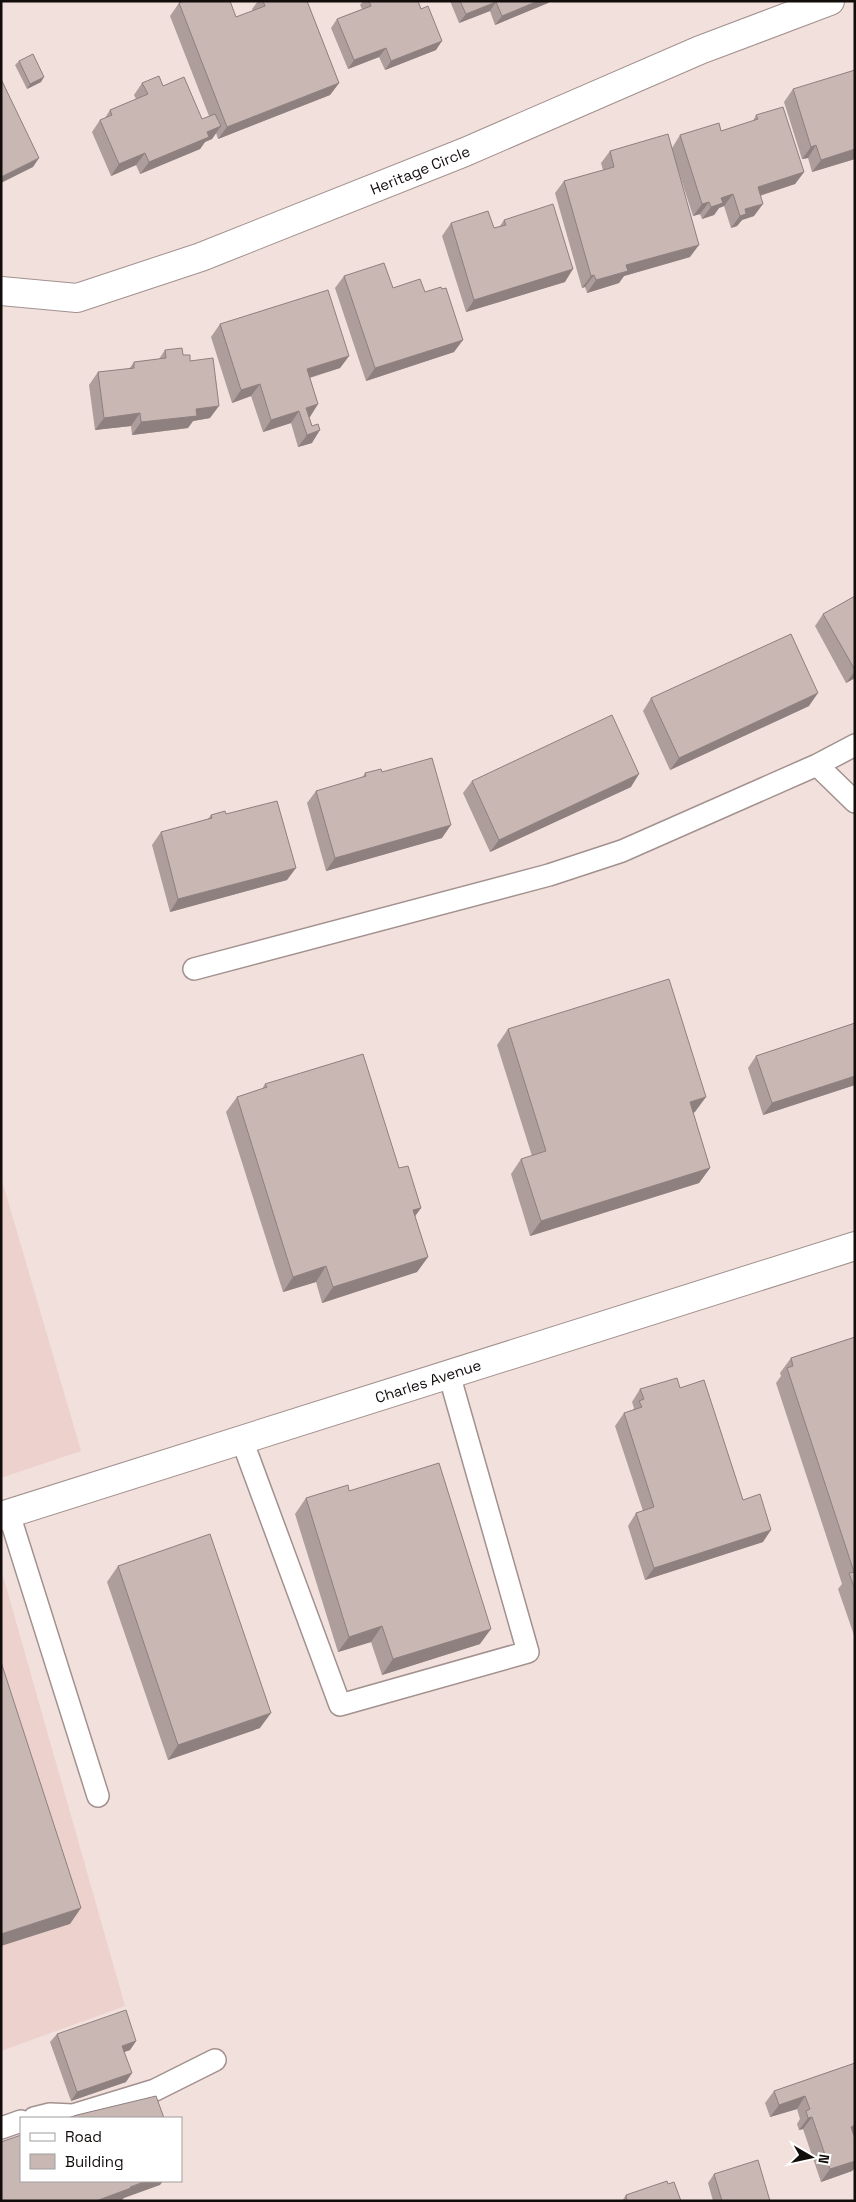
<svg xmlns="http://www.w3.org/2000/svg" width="856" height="2202" viewBox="0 0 856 2202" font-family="'Space Grotesk',sans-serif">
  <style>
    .built { fill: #edd1cd }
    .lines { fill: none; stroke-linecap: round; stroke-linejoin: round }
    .lane-casing { stroke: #a2918e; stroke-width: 24 }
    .street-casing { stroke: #a2918e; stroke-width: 30 }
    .secondary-casing { stroke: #a2918e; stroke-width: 30 }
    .lane { stroke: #fff; stroke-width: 21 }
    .street { stroke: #fff; stroke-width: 28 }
    .secondary { stroke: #fff; stroke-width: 28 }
    .wall { fill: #ad9d9b }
    .shaded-wall { fill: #8d807e }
    .building { fill: #c9b7b4; stroke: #8d807e }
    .labels { text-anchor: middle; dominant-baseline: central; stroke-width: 4; stroke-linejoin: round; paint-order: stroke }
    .street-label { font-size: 15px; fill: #120c0b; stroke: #fff }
  </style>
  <rect width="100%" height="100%" fill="#f2e0dd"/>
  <path class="built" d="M 1,1177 L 81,1451 L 1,1478 Z
    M 1,1569 L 125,2006 L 1,2051 Z"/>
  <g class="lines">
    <g class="lane-casing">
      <path id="lane" d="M 817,765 L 855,802
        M 194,969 L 549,875 L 622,851 L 817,765 L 855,745
        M 242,1440 L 340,1705 L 528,1652 L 449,1374
        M 9,1514 L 98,1796
        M 34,2118 L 50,2114 L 73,2115 L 155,2090 L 215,2060
        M 1,2128 L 21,2121"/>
    </g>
    <g class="street-casing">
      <path id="street" d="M 1,291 L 77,298 L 201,257 L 465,152 L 700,50 L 830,1"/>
    </g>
    <g class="secondary-casing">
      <path id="secondary" d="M 1,1516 L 855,1246"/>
    </g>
    <use href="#lane" class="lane"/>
    <use href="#street" class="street"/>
    <use href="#secondary" class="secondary"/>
  </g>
  <path class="wall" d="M 258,1 L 307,1 L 339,83 L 330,95 L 218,139 L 216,133 L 212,139 L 205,142 L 200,149 L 140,174 L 136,165 L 111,176 L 92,132 L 100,120 L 105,118 L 110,110 L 136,99 L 134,95 L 142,83 L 163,86 L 202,119 L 209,116 L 170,16 L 179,3 L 236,17 L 253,11 L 252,9 Z
    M 363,1 L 418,1 L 436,50 L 385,70 L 379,57 L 348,69 L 331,28 L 337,19 L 362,9 L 360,5 Z
    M 450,1 L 550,1 L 548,3 L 495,25 L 490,11 L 459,23 Z
    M 19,61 L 41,82 L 27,89 L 15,65 Z
    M 793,89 L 855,159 L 812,172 L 808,158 L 802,159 L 784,102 Z
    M 756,115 L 804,172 L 795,184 L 760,196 L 754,216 L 742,220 L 737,226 L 731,228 L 724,206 L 719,208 L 714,215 L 702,219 L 700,214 L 693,216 L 672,151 L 690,257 L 624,276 L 619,283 L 587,293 L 585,287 L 582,288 L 555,193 L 564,181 L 603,170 L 601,163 L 610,151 L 672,148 L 680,135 L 721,131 L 753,121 Z
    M 504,220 L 565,282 L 466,312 L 442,236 L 451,223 L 494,228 L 500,226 Z
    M 344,276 L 393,288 L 425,292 L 454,352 L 366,381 L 335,288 Z
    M 220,324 L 349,356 L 340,368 L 310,378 L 318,404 L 309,417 L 312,443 L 298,447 L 291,423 L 263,432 L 251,396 L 232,403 L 211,337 Z
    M 165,350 L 183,355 L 190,361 L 210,418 L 193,421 L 188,428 L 132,435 L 131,426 L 95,430 L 89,385 L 98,372 L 129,369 L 134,362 L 159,359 Z
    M 855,596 L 855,678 L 846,683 L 815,626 L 823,614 Z
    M 651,698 L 809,706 L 670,770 L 643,711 Z
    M 382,772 L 442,838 L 326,871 L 307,803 L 316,791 L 362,778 L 365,773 Z
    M 472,781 L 631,787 L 490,852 L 463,793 Z
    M 226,814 L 287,880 L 170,912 L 152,845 L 161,832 L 208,819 L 211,815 Z
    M 855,1023 L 855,1085 L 763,1115 L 748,1068 L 756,1056 Z
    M 508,1029 L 695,1112 L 693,1113 L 710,1168 L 699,1183 L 530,1236 L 511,1174 L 521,1159 L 532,1156 L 497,1045 Z
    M 265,1084 L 399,1168 L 421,1208 L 415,1216 L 428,1257 L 417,1272 L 322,1303 L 316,1282 L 283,1292 L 226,1112 L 237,1097 L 262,1089 Z
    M 855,1337 L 855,1638 L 838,1589 L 842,1584 L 776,1383 L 781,1376 L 780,1373 L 791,1358 Z
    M 680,1388 L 743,1500 L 763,1542 L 645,1580 L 628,1526 L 636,1513 L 643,1511 L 615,1426 L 624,1413 L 633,1410 L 634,1408 L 632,1402 L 640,1389 Z
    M 349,1491 L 480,1644 L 382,1675 L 371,1642 L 338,1652 L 295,1514 L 306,1498 Z
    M 118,1566 L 260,1728 L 168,1760 L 107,1582 Z
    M 57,2034 L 136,2041 L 130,2050 L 124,2052 L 126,2082 L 71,2101 L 50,2042 Z
    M 855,2063 L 855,2135 L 853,2135 L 852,2171 L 821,2182 L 803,2129 L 799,2130 L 797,2124 L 800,2119 L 797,2109 L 770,2117 L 765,2103 L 774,2091 Z
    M 714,2174 L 770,2201 L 713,2201 L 708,2183 Z
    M 668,2184 L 681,2201 L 622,2201 L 626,2195 Z"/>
  <path class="shaded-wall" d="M 538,1 L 550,1 L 548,3 L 495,25 L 502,16 Z
    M 496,2 L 490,11 L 459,23 L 466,14 Z
    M 442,41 L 436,50 L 385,70 L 391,61 Z
    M 386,48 L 379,57 L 348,69 L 354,60 Z
    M 44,77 L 41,82 L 27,89 L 30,84 Z
    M 339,83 L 330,95 L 218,139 L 227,127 Z
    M 221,126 L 212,139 L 205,142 L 200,149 L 140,174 L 149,162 L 207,132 Z
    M 816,145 L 808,158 L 802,159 L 811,147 Z
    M 855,149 L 855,159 L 812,172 L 821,160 Z
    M 145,153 L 136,165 L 111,176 L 119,164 Z
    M 39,158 L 33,167 L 1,183 L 1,177 Z
    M 804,172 L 795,184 L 749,199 L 758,187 Z
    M 733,194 L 724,206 L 719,208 L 714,215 L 702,219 L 711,207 L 721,198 Z
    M 709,202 L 700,214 L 693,216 L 702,204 Z
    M 763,204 L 754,216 L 742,220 L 737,226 L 731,228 L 745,209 Z
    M 699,245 L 690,257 L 624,276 L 619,283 L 587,293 L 596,280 L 626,265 Z
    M 573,269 L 565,282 L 466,312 L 474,300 Z
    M 594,275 L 585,287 L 582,288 L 591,276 Z
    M 463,340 L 454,352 L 366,381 L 375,368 Z
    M 349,356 L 340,368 L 298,381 L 307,369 Z
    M 260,384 L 251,396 L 232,403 L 241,390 Z
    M 318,404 L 310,417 L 302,419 L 306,408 Z
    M 219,406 L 210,418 L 193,421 L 188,428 L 132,435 L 141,422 L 196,409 Z
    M 299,411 L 291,423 L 263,432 L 271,420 Z
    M 140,413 L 131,426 L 95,430 L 104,418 Z
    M 320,430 L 312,443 L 298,447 L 307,435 Z
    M 855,671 L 855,678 L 846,683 Z
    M 818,693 L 809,706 L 670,770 L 679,758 Z
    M 639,774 L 631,787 L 490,852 L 499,840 Z
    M 451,825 L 442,838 L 326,871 L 335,858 Z
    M 296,868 L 287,880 L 170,912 L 178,899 Z
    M 855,1076 L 855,1085 L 763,1115 L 772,1103 Z
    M 706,1097 L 695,1112 L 679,1117 L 690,1102 Z
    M 710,1168 L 699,1183 L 530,1236 L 541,1221 Z
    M 421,1208 L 410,1223 L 413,1210 Z
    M 428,1257 L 417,1272 L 322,1303 L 333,1287 Z
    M 326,1266 L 316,1282 L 283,1292 L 293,1277 Z
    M 771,1530 L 763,1542 L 645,1580 L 654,1568 Z
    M 382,1626 L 371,1642 L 338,1652 L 349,1637 Z
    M 491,1629 L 480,1644 L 382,1675 L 393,1659 Z
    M 271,1713 L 260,1728 L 168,1760 L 178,1745 Z
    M 81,1908 L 70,1924 L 1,1946 L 1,1934 Z
    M 136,2041 L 130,2050 L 116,2055 L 122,2046 Z
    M 132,2073 L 126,2082 L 71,2101 L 77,2092 Z
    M 805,2096 L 797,2109 L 770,2117 L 779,2105 Z
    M 812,2117 L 803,2129 L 799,2130 L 808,2118 Z
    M 855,2125 L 855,2135 L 842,2139 L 851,2127 Z
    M 855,2161 L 855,2168 L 852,2171 L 821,2182 L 830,2169 Z
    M 146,2181 L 163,2181 L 160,2185 L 124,2198 L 121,2201 L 96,2201 Z"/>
  <path class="building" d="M 184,1 L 230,1 L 236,17 L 265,6 L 263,1 L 307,1 L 339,83 L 227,127 L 179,3 Z
    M 369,1 L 418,1 L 421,9 L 428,6 L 442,41 L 391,61 L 386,48 L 354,60 L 337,19 L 371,6 Z
    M 460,1 L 538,1 L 502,16 L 496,2 L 466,14 Z
    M 33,54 L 44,77 L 30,84 L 19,61 Z
    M 855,70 L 855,149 L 821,160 L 816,145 L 811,147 L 793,89 Z
    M 159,76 L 163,86 L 184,77 L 202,119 L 215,114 L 221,126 L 207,132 L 209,137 L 149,162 L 145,153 L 119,164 L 100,120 L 112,115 L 110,110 L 148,94 L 142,83 Z
    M 1,79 L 39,158 L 1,177 Z
    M 783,107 L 804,172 L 758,187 L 763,204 L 745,209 L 746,214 L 740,216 L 733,194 L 721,198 L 723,203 L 711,207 L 709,202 L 702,204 L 680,135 L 719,123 L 721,131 L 758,119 L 756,115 Z
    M 668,134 L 699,245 L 626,265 L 628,271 L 596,280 L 594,275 L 591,276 L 564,181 L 614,167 L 610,151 Z
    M 553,204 L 573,269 L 474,300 L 451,223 L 488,211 L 494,228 L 506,225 L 504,220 Z
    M 384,263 L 393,288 L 420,279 L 425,292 L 441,287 L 442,289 L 446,288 L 463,340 L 375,368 L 344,276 Z
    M 328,290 L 349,356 L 307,369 L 318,404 L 306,408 L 312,426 L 318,424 L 320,430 L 307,435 L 299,411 L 271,420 L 260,384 L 241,390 L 220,324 Z
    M 182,348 L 183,355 L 190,355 L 190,361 L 213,358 L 219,406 L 196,409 L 197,416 L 141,422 L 140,413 L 104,418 L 98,372 L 134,368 L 134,362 L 166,358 L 165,350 Z
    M 855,596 L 855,670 L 823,614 Z
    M 791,634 L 818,693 L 679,758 L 651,698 Z
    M 612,715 L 639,774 L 499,840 L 472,781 Z
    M 432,758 L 451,825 L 335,858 L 316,791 L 366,776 L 365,773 L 381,769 L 382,772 Z
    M 277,801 L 296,868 L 178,899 L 161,832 L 212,818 L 211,815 L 225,811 L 226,814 Z
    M 669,979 L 706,1097 L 690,1102 L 710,1168 L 541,1221 L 521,1159 L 546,1151 L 508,1029 Z
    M 855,1023 L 855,1076 L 772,1103 L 756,1056 Z
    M 363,1054 L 399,1168 L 408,1166 L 421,1208 L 413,1210 L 428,1257 L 333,1287 L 326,1266 L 293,1277 L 237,1097 L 267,1087 L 265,1084 Z
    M 855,1337 L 855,1590 L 849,1573 L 854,1572 L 787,1368 L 793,1366 L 791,1358 Z
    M 677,1378 L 680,1388 L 704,1380 L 743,1500 L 760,1494 L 771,1530 L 654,1568 L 636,1513 L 654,1507 L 624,1413 L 642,1407 L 639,1401 L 644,1399 L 640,1389 Z
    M 439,1463 L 491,1629 L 393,1659 L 382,1626 L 349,1637 L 306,1498 L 348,1485 L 349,1491 Z
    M 210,1534 L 271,1713 L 178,1745 L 118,1566 Z
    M 1,1662 L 81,1908 L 1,1934 Z
    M 126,2010 L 136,2041 L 122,2046 L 132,2073 L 77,2092 L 57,2034 Z
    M 855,2063 L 855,2125 L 851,2127 L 855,2139 L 855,2161 L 830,2169 L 812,2117 L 808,2118 L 806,2111 L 810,2109 L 805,2096 L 779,2105 L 774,2091 Z
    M 156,2096 L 164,2118 L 68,2118 L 77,2115 Z
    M 21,2135 L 21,2181 L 146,2181 L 130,2187 L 131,2188 L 96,2201 L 1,2201 L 1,2142 Z
    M 758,2160 L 770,2201 L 722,2201 L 714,2174 Z
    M 667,2181 L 668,2184 L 674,2182 L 681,2201 L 627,2201 L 626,2195 Z"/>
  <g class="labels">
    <g class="street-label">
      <text transform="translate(420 170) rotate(-22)">Heritage Circle</text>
      <text transform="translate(428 1381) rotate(-18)">Charles Avenue</text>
    </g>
  </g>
  <rect width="856" height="2202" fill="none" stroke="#120c0b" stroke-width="5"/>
  <rect x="20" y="2117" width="162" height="65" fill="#ffffff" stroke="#a09e9d"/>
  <rect x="30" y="2133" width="25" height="8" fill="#ffffff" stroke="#a09e9d"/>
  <text x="65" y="2142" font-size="15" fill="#120c0b">Road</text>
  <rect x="30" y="2154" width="25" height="15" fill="#c9b7b4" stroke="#a09e9d"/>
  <text x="65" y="2167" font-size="15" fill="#120c0b">Building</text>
  <g transform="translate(811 2157) rotate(99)" stroke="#ffffff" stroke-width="4" paint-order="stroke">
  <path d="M0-4L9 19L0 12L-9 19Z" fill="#120c0b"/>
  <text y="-8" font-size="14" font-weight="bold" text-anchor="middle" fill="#120c0b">N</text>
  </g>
</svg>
